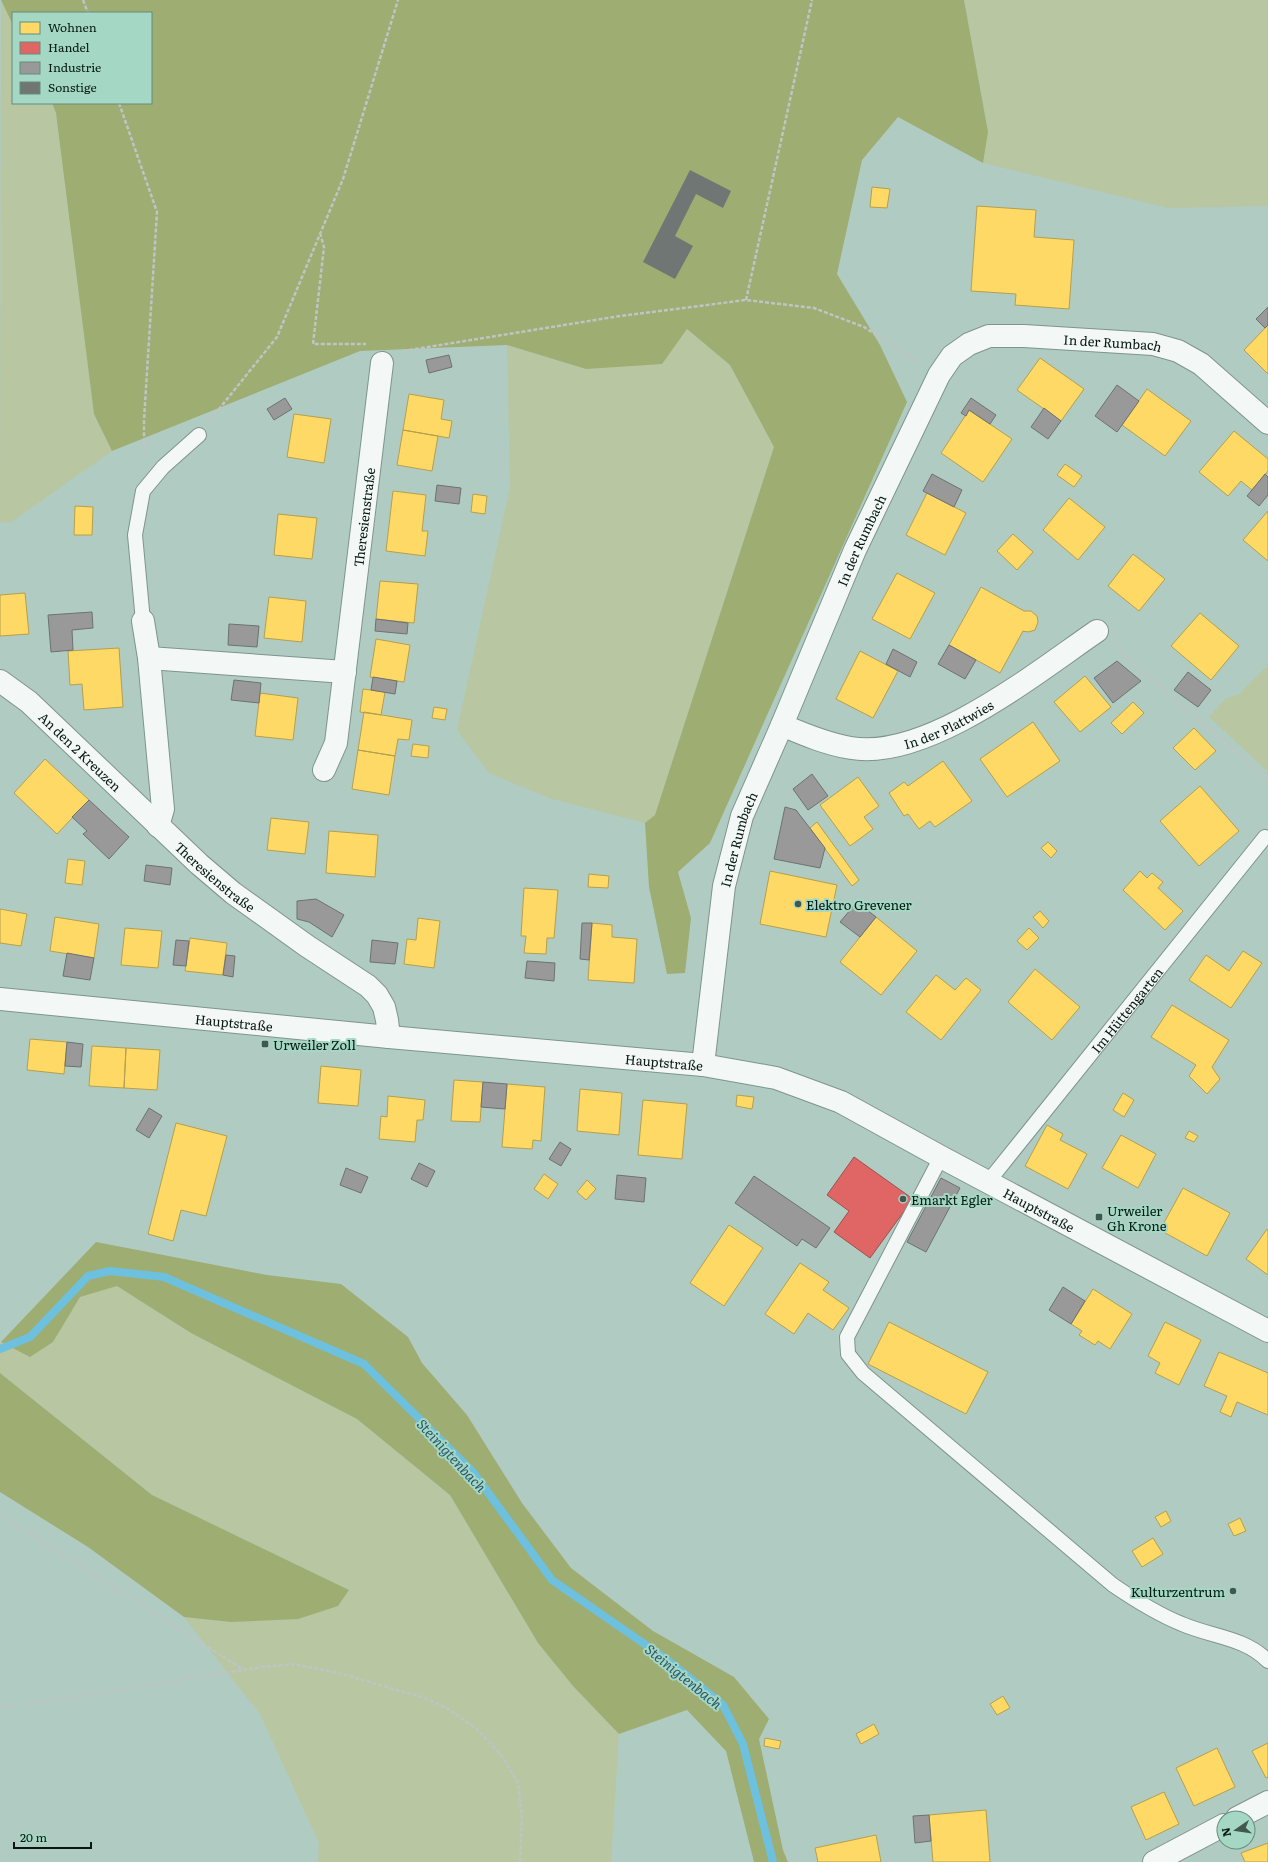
<svg xmlns="http://www.w3.org/2000/svg" width="1268" height="1862" viewBox="0 0 1268 1862" font-family="Literata,serif">
  <style>
    .green { fill: #b8c6a2 }
    .forest { fill: #9ead72 }
    .homes { fill: #ffd966; stroke: #b49f4d }
    .shops { fill: #e06666; stroke: #9e4f4d }
    .industry { fill: #999; stroke: #6d7270 }
    .lines { fill: none; stroke-linecap: round; stroke-linejoin: round }
    .stream { stroke: #6dc1df; stroke-width: 8 }
    .building { fill: #707674 }
    .service-casing { stroke: #7e948d; stroke-width: 16 }
    .minor-casing { stroke: #7e948d; stroke-width: 24 }
    .secondary-casing { stroke: #7e948d; stroke-width: 24 }
    .path { stroke: #bec5c3; stroke-width: 2.5; stroke-dasharray: 4 2; stroke-linecap: butt }
    .service { stroke: #f3f7f6; stroke-width: 14 }
    .minor { stroke: #f3f7f6; stroke-width: 22 }
    .secondary { stroke: #f3f7f6; stroke-width: 22 }
    .poi-dot { fill: #415750; stroke: #a5d7c5; stroke-width: 1.5 }
    .labels { text-anchor: middle; dominant-baseline: central; stroke-width: 4; stroke-linejoin: round; paint-order: stroke }
    .street-label { font-size: 13px; fill: #051812; stroke: #a5d7c5 }
    .poi-label { font-size: 13px; fill: #051812; stroke: #a5d7c5; text-anchor: start }
    .water-label { font-size: 14px; font-style: italic; fill: #2c586d; stroke: #a5d7c5 }
  </style>
  <rect width="100%" height="100%" fill="#b0ccc2"/>
  <path class="green" d="M 1,0 L 13,25 L 13,103 L 52,103 L 56,112 L 94,414 L 112,451 L 10,523 L 0,522 Z
    M 964,0 L 1268,0 L 1268,206 L 1168,208 L 983,163 L 988,132 Z
    M 687,329 L 730,365 L 774,447 L 655,815 L 645,823 L 549,798 L 489,773 L 457,730 L 510,487 L 507,345 L 586,369 Z
    M 1268,665 L 1268,772 L 1209,717 L 1225,699 L 1239,694 Z
    M 117,1286 L 191,1333 L 357,1419 L 450,1495 L 538,1643 L 573,1686 L 619,1734 L 611,1862 L 318,1862 L 319,1843 L 260,1714 L 184,1617 L 231,1622 L 349,1590 L 152,1495 L 0,1373 L 0,1342 L 53,1342 L 80,1297 Z"/>
  <path class="forest" d="M 1,0 L 964,0 L 988,132 L 983,163 L 898,117 L 862,160 L 837,274 L 880,345 L 907,402 L 710,843 L 678,872 L 691,918 L 685,973 L 667,974 L 649,887 L 645,823 L 655,815 L 774,447 L 730,365 L 687,329 L 662,364 L 586,369 L 507,345 L 360,351 L 112,451 L 94,414 L 56,113 L 52,103 L 151,103 L 151,13 L 13,13 L 13,25 Z
    M 96,1242 L 267,1275 L 341,1284 L 408,1337 L 422,1363 L 467,1415 L 522,1503 L 571,1568 L 653,1631 L 734,1677 L 769,1719 L 759,1739 L 783,1850 L 788,1862 L 754,1862 L 726,1751 L 687,1710 L 619,1734 L 573,1686 L 538,1643 L 450,1495 L 357,1419 L 191,1333 L 117,1286 L 80,1297 L 53,1342 L 30,1357 L 1,1342 Z
    M 0,1373 L 152,1495 L 349,1590 L 338,1606 L 298,1619 L 231,1622 L 184,1617 L 88,1547 L 0,1492 Z"/>
  <path class="homes" d="M 872,187 L 890,189 L 887,208 L 870,207 Z
    M 977,206 L 1036,210 L 1034,237 L 1074,240 L 1069,309 L 1015,305 L 1016,294 L 971,291 Z
    M 1268,325 L 1268,374 L 1244,350 Z
    M 1040,358 L 1084,389 L 1061,421 L 1017,390 Z
    M 1147,389 L 1191,421 L 1165,456 L 1122,425 Z
    M 409,394 L 444,400 L 441,419 L 452,421 L 449,438 L 403,430 Z
    M 969,410 L 1012,439 L 983,482 L 941,453 Z
    M 294,414 L 331,419 L 324,463 L 287,457 Z
    M 403,430 L 438,436 L 432,471 L 397,465 Z
    M 1234,431 L 1268,459 L 1268,471 L 1252,490 L 1241,481 L 1228,496 L 1199,472 Z
    M 1065,464 L 1082,476 L 1074,487 L 1057,475 Z
    M 393,491 L 426,495 L 422,531 L 428,531 L 425,556 L 386,551 Z
    M 927,493 L 966,513 L 945,555 L 906,535 Z
    M 473,494 L 487,496 L 485,514 L 471,512 Z
    M 1069,498 L 1105,527 L 1078,560 L 1043,530 Z
    M 75,506 L 93,507 L 92,535 L 74,535 Z
    M 1268,511 L 1268,561 L 1243,540 Z
    M 278,514 L 317,518 L 312,559 L 274,555 Z
    M 1013,534 L 1033,552 L 1017,570 L 997,551 Z
    M 1133,554 L 1165,579 L 1139,611 L 1108,586 Z
    M 897,573 L 935,593 L 910,639 L 872,619 Z
    M 380,581 L 418,584 L 414,623 L 376,619 Z
    M 981,587 L 1024,611 L 1031,611 L 1037,616 L 1038,622 L 1035,630 L 1028,632 L 1023,631 L 1000,673 L 949,645 Z
    M 25,593 L 29,634 L 0,636 L 0,595 Z
    M 269,597 L 306,601 L 302,642 L 264,638 Z
    M 1200,613 L 1239,646 L 1211,680 L 1171,646 Z
    M 376,639 L 410,645 L 404,682 L 370,677 Z
    M 119,648 L 123,707 L 84,710 L 82,684 L 70,685 L 68,651 Z
    M 860,651 L 898,671 L 873,718 L 836,699 Z
    M 1085,676 L 1111,707 L 1080,732 L 1054,702 Z
    M 363,689 L 385,692 L 381,715 L 360,712 Z
    M 260,693 L 298,698 L 293,740 L 255,736 Z
    M 1133,702 L 1144,713 L 1122,734 L 1111,723 Z
    M 434,707 L 447,709 L 445,720 L 432,718 Z
    M 364,712 L 412,720 L 409,740 L 398,739 L 395,756 L 358,750 Z
    M 1033,722 L 1060,761 L 1007,797 L 980,759 Z
    M 1194,728 L 1216,751 L 1195,770 L 1173,748 Z
    M 413,744 L 429,746 L 428,758 L 411,756 Z
    M 358,750 L 395,756 L 389,795 L 352,789 Z
    M 45,759 L 89,800 L 57,834 L 14,793 Z
    M 943,761 L 972,801 L 935,827 L 930,821 L 919,829 L 908,814 L 904,816 L 889,793 L 904,782 L 908,786 Z
    M 858,777 L 879,806 L 864,817 L 873,829 L 850,846 L 820,805 Z
    M 1200,786 L 1239,831 L 1199,866 L 1160,821 Z
    M 271,818 L 309,822 L 305,854 L 267,850 Z
    M 817,822 L 859,880 L 852,886 L 810,828 Z
    M 329,831 L 378,835 L 375,877 L 326,873 Z
    M 1048,842 L 1057,851 L 1051,858 L 1041,848 Z
    M 68,859 L 85,861 L 82,885 L 65,883 Z
    M 770,871 L 837,885 L 826,937 L 760,924 Z
    M 1140,871 L 1147,878 L 1152,873 L 1163,882 L 1158,888 L 1183,911 L 1165,930 L 1123,890 Z
    M 589,874 L 609,876 L 608,888 L 588,887 Z
    M 524,888 L 558,890 L 554,938 L 547,938 L 546,954 L 524,953 L 526,936 L 521,936 Z
    M 0,909 L 27,914 L 21,946 L 0,943 Z
    M 1040,911 L 1049,921 L 1043,928 L 1033,917 Z
    M 55,917 L 99,924 L 94,958 L 50,951 Z
    M 876,917 L 917,951 L 881,995 L 840,962 Z
    M 418,918 L 440,921 L 434,968 L 404,964 L 407,939 L 416,940 Z
    M 592,923 L 612,925 L 612,937 L 637,939 L 634,983 L 588,980 Z
    M 125,928 L 162,931 L 158,968 L 121,965 Z
    M 1029,928 L 1039,938 L 1027,950 L 1017,941 Z
    M 190,938 L 227,943 L 223,975 L 185,971 Z
    M 1243,951 L 1262,963 L 1231,1008 L 1189,980 L 1206,955 L 1229,971 Z
    M 1035,969 L 1080,1007 L 1052,1040 L 1008,1002 Z
    M 936,975 L 955,990 L 966,978 L 981,990 L 941,1040 L 906,1012 Z
    M 1172,1005 L 1229,1040 L 1212,1067 L 1220,1079 L 1207,1094 L 1189,1076 L 1196,1065 L 1151,1037 Z
    M 30,1039 L 67,1042 L 64,1074 L 27,1070 Z
    M 92,1046 L 126,1048 L 124,1088 L 89,1086 Z
    M 126,1048 L 160,1050 L 157,1090 L 124,1088 Z
    M 321,1066 L 361,1070 L 358,1106 L 318,1103 Z
    M 454,1080 L 483,1082 L 480,1122 L 451,1121 Z
    M 507,1084 L 545,1087 L 541,1141 L 533,1140 L 532,1149 L 502,1147 Z
    M 580,1089 L 622,1093 L 619,1135 L 577,1131 Z
    M 1123,1093 L 1134,1100 L 1124,1117 L 1113,1110 Z
    M 737,1095 L 754,1097 L 752,1109 L 736,1106 Z
    M 388,1096 L 425,1100 L 423,1120 L 417,1120 L 415,1142 L 379,1139 L 381,1116 L 387,1117 Z
    M 643,1100 L 687,1104 L 682,1159 L 638,1155 Z
    M 176,1123 L 227,1136 L 206,1216 L 181,1210 L 173,1241 L 148,1234 Z
    M 1047,1125 L 1063,1134 L 1060,1140 L 1087,1154 L 1068,1189 L 1025,1166 Z
    M 1189,1131 L 1198,1136 L 1194,1142 L 1185,1138 Z
    M 1121,1135 L 1156,1154 L 1138,1188 L 1102,1168 Z
    M 544,1174 L 558,1184 L 548,1199 L 534,1189 Z
    M 587,1180 L 596,1189 L 586,1200 L 577,1192 Z
    M 1183,1188 L 1230,1213 L 1207,1256 L 1160,1230 Z
    M 729,1225 L 763,1248 L 724,1306 L 690,1283 Z
    M 1267,1229 L 1268,1230 L 1268,1275 L 1246,1259 Z
    M 800,1263 L 829,1282 L 823,1290 L 849,1308 L 833,1330 L 808,1313 L 794,1334 L 765,1314 Z
    M 1093,1289 L 1132,1314 L 1110,1349 L 1098,1341 L 1095,1345 L 1079,1335 L 1082,1331 L 1071,1324 Z
    M 889,1322 L 988,1372 L 966,1414 L 868,1364 Z
    M 1165,1322 L 1201,1340 L 1179,1385 L 1155,1373 L 1160,1363 L 1148,1356 Z
    M 1219,1352 L 1268,1373 L 1268,1415 L 1237,1402 L 1231,1417 L 1220,1412 L 1227,1396 L 1204,1386 Z
    M 1166,1511 L 1171,1521 L 1161,1527 L 1155,1517 Z
    M 1240,1518 L 1246,1531 L 1234,1536 L 1228,1524 Z
    M 1153,1538 L 1163,1554 L 1142,1567 L 1132,1551 Z
    M 1003,1696 L 1010,1708 L 997,1715 L 990,1704 Z
    M 874,1724 L 879,1734 L 861,1744 L 856,1734 Z
    M 765,1738 L 781,1741 L 779,1749 L 764,1746 Z
    M 1268,1743 L 1268,1777 L 1266,1778 L 1252,1751 Z
    M 1217,1748 L 1235,1787 L 1194,1806 L 1176,1768 Z
    M 1164,1792 L 1179,1824 L 1146,1840 L 1131,1807 Z
    M 986,1810 L 990,1862 L 933,1862 L 929,1815 Z
    M 876,1835 L 881,1862 L 818,1862 L 815,1848 Z
    M 1268,1843 L 1268,1862 L 1245,1862 L 1241,1853 Z"/>
  <path class="shops" d="M 854,1157 L 913,1199 L 870,1258 L 834,1232 L 849,1211 L 827,1195 Z"/>
  <path class="industry" d="M 1268,307 L 1268,325 L 1265,328 L 1256,319 Z
    M 449,355 L 452,367 L 429,373 L 426,360 Z
    M 1117,385 L 1139,401 L 1117,432 L 1095,416 Z
    M 285,398 L 292,409 L 274,420 L 267,409 Z
    M 971,398 L 996,415 L 990,424 L 969,410 L 966,416 L 961,413 Z
    M 1044,408 L 1061,421 L 1048,439 L 1031,427 Z
    M 932,474 L 962,490 L 954,507 L 923,491 Z
    M 1265,474 L 1268,477 L 1268,495 L 1259,506 L 1247,496 Z
    M 437,485 L 461,488 L 459,504 L 435,501 Z
    M 92,612 L 93,628 L 72,630 L 73,650 L 51,652 L 48,615 Z
    M 376,619 L 408,623 L 407,634 L 375,631 Z
    M 229,624 L 259,626 L 257,647 L 228,645 Z
    M 949,645 L 976,660 L 965,679 L 938,664 Z
    M 893,649 L 917,662 L 910,677 L 886,664 Z
    M 1117,661 L 1141,681 L 1113,703 L 1094,678 Z
    M 1188,672 L 1211,690 L 1198,707 L 1174,690 Z
    M 373,677 L 397,681 L 395,694 L 371,690 Z
    M 234,680 L 261,683 L 259,703 L 231,700 Z
    M 812,774 L 828,796 L 808,810 L 793,789 Z
    M 89,800 L 129,837 L 109,859 L 83,834 L 87,831 L 72,817 Z
    M 785,807 L 796,810 L 825,848 L 820,868 L 774,859 Z
    M 146,865 L 172,868 L 170,885 L 144,881 Z
    M 316,899 L 344,915 L 332,937 L 309,922 L 297,919 L 297,901 Z
    M 857,902 L 876,917 L 860,937 L 840,922 Z
    M 582,923 L 592,923 L 589,960 L 580,959 Z
    M 176,940 L 189,941 L 186,966 L 173,965 Z
    M 372,940 L 398,943 L 395,964 L 370,962 Z
    M 67,953 L 94,958 L 90,980 L 63,976 Z
    M 226,955 L 235,956 L 233,977 L 223,975 Z
    M 527,961 L 555,963 L 554,981 L 525,978 Z
    M 67,1042 L 83,1044 L 81,1067 L 65,1066 Z
    M 483,1082 L 507,1084 L 505,1109 L 481,1107 Z
    M 149,1108 L 162,1116 L 149,1138 L 136,1130 Z
    M 560,1142 L 571,1149 L 561,1166 L 549,1159 Z
    M 419,1163 L 435,1171 L 427,1187 L 411,1179 Z
    M 346,1168 L 368,1177 L 361,1193 L 340,1185 Z
    M 617,1175 L 646,1178 L 644,1202 L 615,1199 Z
    M 754,1176 L 830,1228 L 816,1248 L 802,1239 L 797,1246 L 735,1203 Z
    M 941,1178 L 960,1188 L 926,1252 L 907,1242 Z
    M 1063,1287 L 1085,1301 L 1071,1324 L 1049,1310 Z
    M 929,1815 L 931,1841 L 915,1843 L 913,1816 Z"/>
  <g class="lines">
    <path class="stream" d="M 0,1349 L 30,1337 L 88,1276 L 110,1271 L 164,1277 L 364,1364 L 473,1472 L 552,1580 L 669,1661 L 723,1705 L 743,1744 L 773,1862"/>
  </g>
  <path class="building" d="M 690,170 L 731,191 L 723,208 L 696,194 L 675,236 L 693,246 L 675,279 L 643,262 Z"/>
  <g class="lines">
    <g class="service-casing">
      <g id="service">
        <path d="M 143,621 L 135,535 L 143,491 L 163,467 L 199,435"/>
        <path d="M 941,1157 L 847,1337 L 848,1354 L 863,1373 L 1113,1585 C 1135,1600 1157,1614 1182,1624 C 1212,1637 1244,1637 1268,1661"/>
        <path id="s1" d="M 988,1182 L 1265,837"/>
      </g>
    </g>
    <g class="minor-casing">
      <g id="minor">
        <path d="M 143,621 L 149,658 L 163,809 L 158,826"/>
        <path d="M 149,658 L 345,672"/>
        <path id="s2" d="M 0,681 L 29,702 L 199,864 L 233,893 L 307,946 L 368,986 L 377,995 L 384,1007 L 387,1020 L 389,1037"/>
        <path id="s3" d="M 782,725 C 805,735 827,744 851,748 C 927,761 1037,672 1097,631"/>
        <path id="s4" d="M 324,770 L 336,743 L 382,363"/>
        <path id="s5" d="M 703,1065 L 724,886 L 742,816 L 782,725 L 855,550 L 939,375 L 952,356 L 969,344 L 989,336 L 1024,336 L 1153,344 L 1178,351 L 1201,364 L 1268,423"/>
        <path d="M 1237,1818 L 1268,1802"/>
        <path d="M 1154,1862 L 1224,1825"/>
      </g>
    </g>
    <g class="secondary-casing">
      <g id="secondary">
        <path id="s6" d="M 0,999 L 389,1037 L 703,1065 L 776,1078 L 841,1102 L 941,1157 L 1268,1331"/>
      </g>
    </g>
    <path class="path" d="M 83,0 L 88,13
      M 119,103 L 157,212 L 144,420 L 144,458
      M 320,233 L 324,247 L 313,344 L 366,344
      M 746,300 L 812,0
      M 403,351 L 620,316 L 746,300 L 814,308 L 864,327 L 918,362
      M 211,419 L 277,337 L 343,179 L 398,0
      M 1115,647 L 1268,781
      M 0,1515 L 244,1670
      M 0,1707 L 66,1698 L 262,1667 L 294,1664 L 342,1674 L 425,1698 L 450,1710 L 477,1729 L 502,1756 L 518,1783 L 522,1816 L 520,1862"/>
    <use href="#service" class="service"/>
    <use href="#minor" class="minor"/>
    <use href="#secondary" class="secondary"/>
  </g>
  <g class="poi-dot">
    <circle cx="798" cy="904" r="4"/>
    <rect x="261" y="1040" width="8" height="8" rx="2"/>
    <circle cx="903" cy="1199" r="4"/>
    <rect x="1095" y="1213" width="8" height="8" rx="2"/>
    <circle cx="1233" cy="1591" r="4"/>
  </g>
  <g class="labels">
    <g class="street-label">
      <text stroke="none"><textPath href="#s5" startOffset="925">In der Rumbach</textPath></text>
      <text stroke="none"><textPath href="#s4" startOffset="257">Theresienstraße</textPath></text>
      <text stroke="none"><textPath href="#s5" startOffset="553">In der Rumbach</textPath></text>
      <text stroke="none"><textPath href="#s3" startOffset="175">In der Plattwies</textPath></text>
      <text stroke="none"><textPath href="#s2" startOffset="107">An den 2 Kreuzen</textPath></text>
      <text stroke="none"><textPath href="#s5" startOffset="229">In der Rumbach</textPath></text>
      <text stroke="none"><textPath href="#s2" startOffset="291">Theresienstraße</textPath></text>
      <text stroke="none"><textPath href="#s1" startOffset="221">Im Hüttengarten</textPath></text>
      <text stroke="none"><textPath href="#s6" startOffset="235">Hauptstraße</textPath></text>
      <text stroke="none"><textPath href="#s6" startOffset="667">Hauptstraße</textPath></text>
      <text stroke="none"><textPath href="#s6" startOffset="1075">Hauptstraße</textPath></text>
    </g>
    <g class="poi-label">
      <text x="806" y="904">Elektro Grevener</text>
      <text x="273" y="1044">Urweiler Zoll</text>
      <text x="911" y="1199">Emarkt Egler</text>
      <text x="1107" y="1210">Urweiler<tspan x="1107" dy="15">Gh Krone</tspan></text>
      <text x="1225" y="1591" text-anchor="end">Kulturzentrum</text>
    </g>
    <g class="water-label">
      <text transform="translate(452 1455) rotate(47)">Steinigtenbach</text>
      <text transform="translate(684 1676) rotate(39)">Steinigtenbach</text>
    </g>
  </g>
  <rect x="12" y="12" width="140" height="92" fill="#a5d7c5" stroke="#658b7d"/>
  <rect x="20" y="22" width="20" height="12" fill="#ffd966" stroke="#658b7d"/>
  <text x="48" y="32" font-size="12" fill="#051812">Wohnen</text>
  <rect x="20" y="42" width="20" height="12" fill="#e06666" stroke="#658b7d"/>
  <text x="48" y="52" font-size="12" fill="#051812">Handel</text>
  <rect x="20" y="62" width="20" height="12" fill="#999999" stroke="#658b7d"/>
  <text x="48" y="72" font-size="12" fill="#051812">Industrie</text>
  <rect x="20" y="82" width="20" height="12" fill="#707674" stroke="#658b7d"/>
  <text x="48" y="92" font-size="12" fill="#051812">Sonstige</text>
  <g transform="translate(1236 1830) rotate(257)"><circle r="19" fill="#a5d7c5" stroke="#658b7d"/>
  <path d="M0-3L7 15L0 10L-7 15Z" fill="#415750"/>
  <text y="-6" font-size="11" font-weight="bold" text-anchor="middle" fill="#051812">N</text>
  </g>
  <path d="M14 1842v6h77v-6" fill="none" stroke="#051812" stroke-width="2"/>
  <text x="20" y="1842" font-size="12" fill="#051812" stroke="#a5d7c5" stroke-width="3" paint-order="stroke">20 m</text>
</svg>
